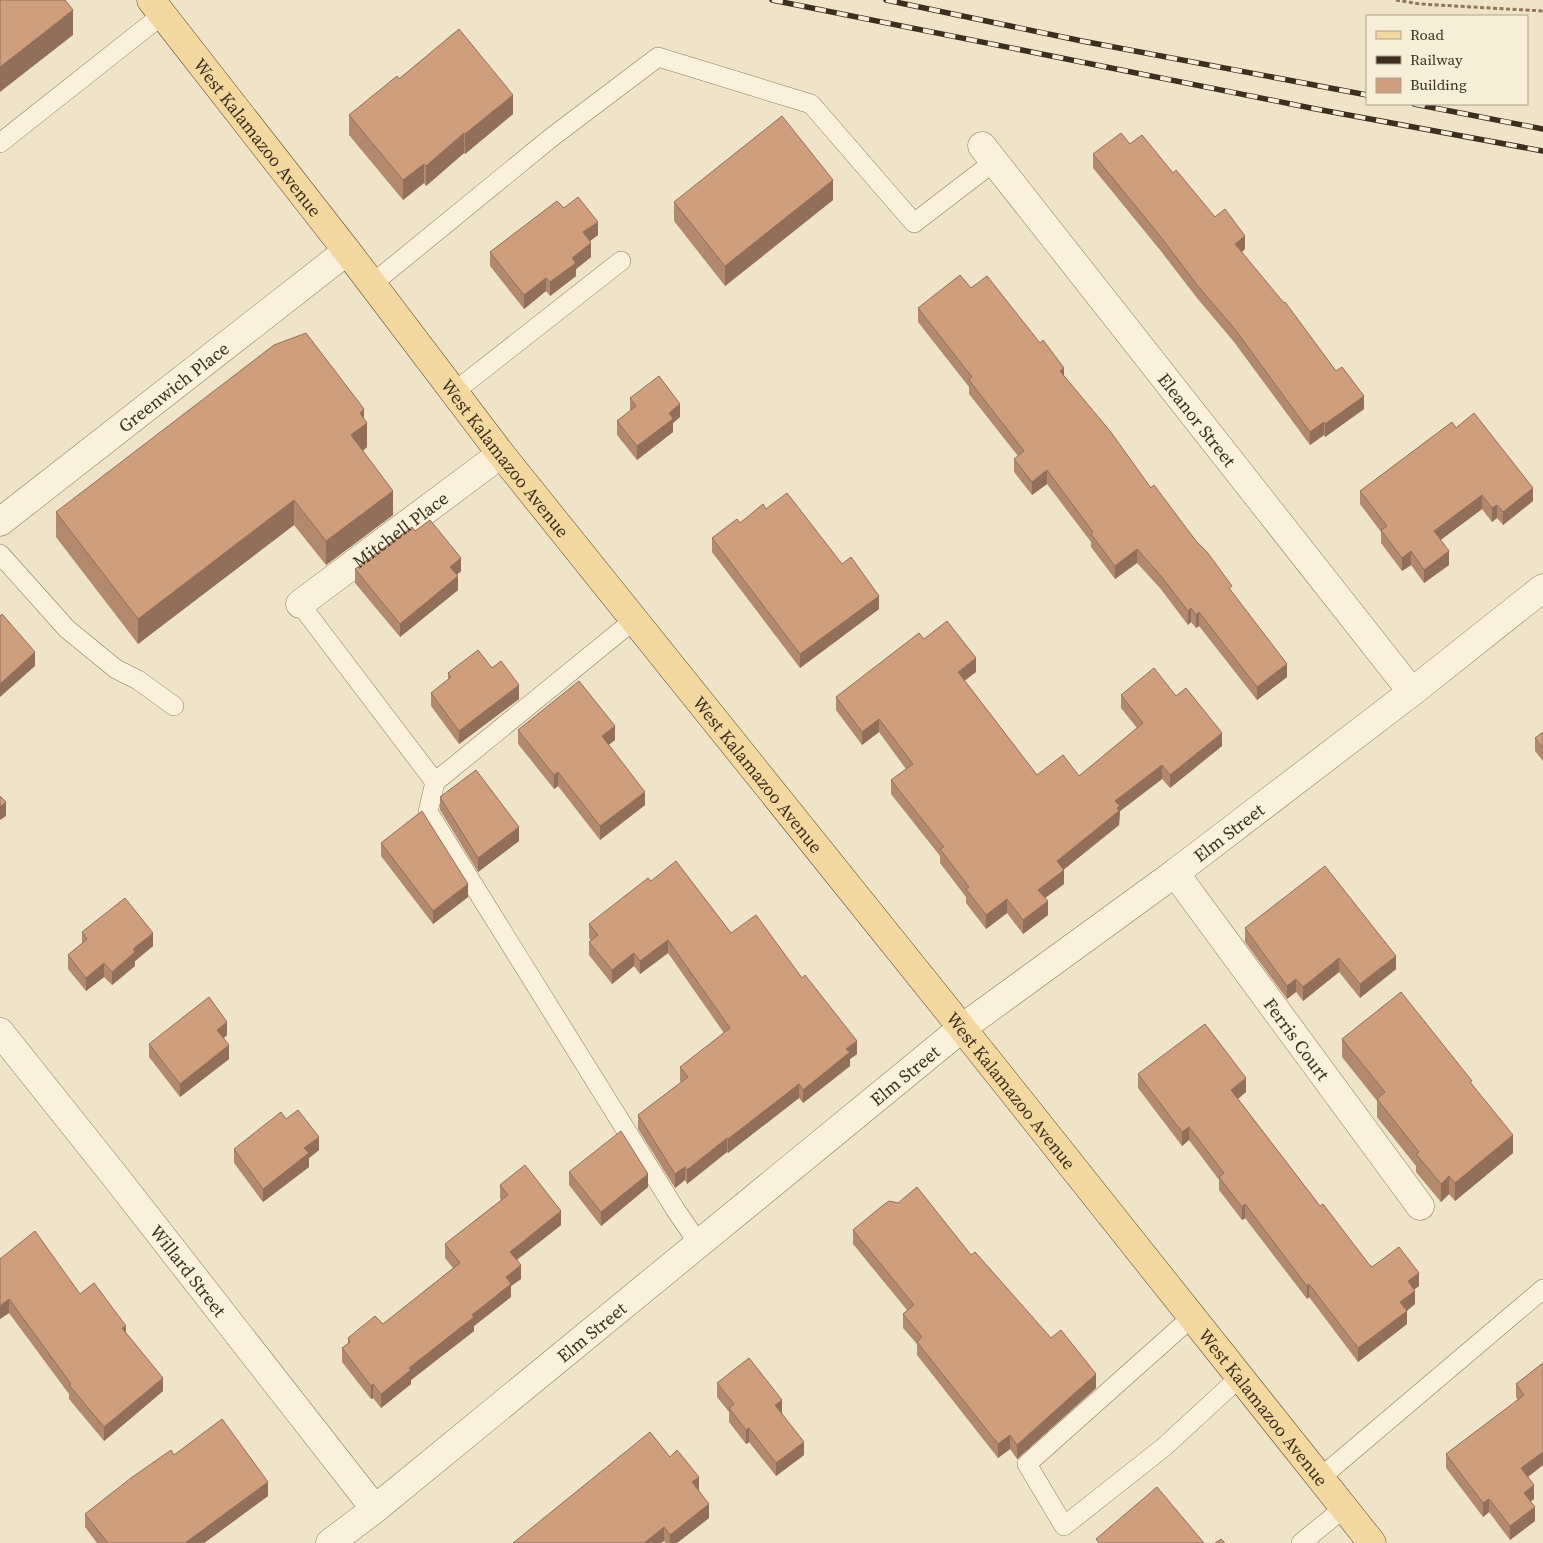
<svg xmlns="http://www.w3.org/2000/svg" width="1543" height="1543" viewBox="0 0 1543 1543" font-family="'Source Serif 4',serif">
  <style>
    .lines { fill: none; stroke-linecap: round; stroke-linejoin: round }
    .service-casing { stroke: #8d765c; stroke-width: 20 }
    .minor-casing { stroke: #8d765c; stroke-width: 29 }
    .primary-casing { stroke: #5b4430; stroke-width: 29 }
    .path { stroke: #8d765c; stroke-width: 3; stroke-dasharray: 4 2.5; stroke-linecap: butt }
    .service { stroke: #faf1dc; stroke-width: 19 }
    .minor { stroke: #faf1dc; stroke-width: 28 }
    .primary { stroke: #f3d9a0; stroke-width: 28 }
    .rail-casing { stroke: #3d2e20; stroke-width: 5.5 }
    .rail { stroke: #f7eed8; stroke-width: 4; stroke-dasharray: 11; stroke-linecap: butt }
    .wall { fill: #b2896c }
    .shaded-wall { fill: #916f58 }
    .building { fill: #cf9f7d; stroke: #916f58 }
    .labels { text-anchor: middle; dominant-baseline: central; stroke-width: 4; stroke-linejoin: round; paint-order: stroke }
    .street-label { font-size: 18px; fill: #3d2e20; stroke: #f7eed8 }
  </style>
  <rect width="100%" height="100%" fill="#f0e4c8"/>
  <g class="lines">
    <g class="service-casing">
      <path id="service" d="M 0,143 L 162,15
        M 372,284 L 552,137 L 658,57 L 811,104 L 914,223 L 995,161
        M 454,392 L 621,261
        M 0,554 L 67,629 L 116,669 L 138,680 L 174,706
        M 300,604 L 435,782 L 634,620
        M 435,782 L 428,812 L 675,1209 L 699,1244
        M 1192,1317 L 1027,1464 L 1064,1526 L 1164,1447 L 1240,1377
        M 1320,1478 L 1543,1289
        M 1301,1543 L 1344,1508"/>
    </g>
    <g class="minor-casing">
      <g id="minor">
        <path id="s1" d="M 982,146 L 1412,692"/>
        <path id="s2" d="M 0,522 L 347,251"/>
        <path id="s3" d="M 300,604 L 501,454"/>
        <path id="s4" d="M 1175,873 L 1420,1206"/>
        <path id="s5" d="M 0,1032 L 114,1175 L 375,1509"/>
        <path id="s6" d="M 330,1543 L 375,1509 L 962,1028 L 1175,873 L 1412,692 L 1543,588"/>
      </g>
    </g>
    <g class="primary-casing">
      <g id="primary">
        <path id="s7" d="M 151,0 L 347,251 L 501,454 L 962,1028 L 1372,1543"/>
      </g>
    </g>
    <path class="path" d="M 1396,0 L 1420,4 L 1543,11"/>
    <use href="#service" class="service"/>
    <use href="#minor" class="minor"/>
    <use href="#primary" class="primary"/>
    <g class="rail-casing">
      <path id="rail" d="M 772,0 L 1316,109 L 1543,151
        M 886,0 L 1082,41 L 1367,95
        M 1414,104 L 1543,129"/>
    </g>
    <use href="#rail" class="rail"/>
  </g>
  <path class="wall" d="M 399,79 L 513,114 L 465,154 L 464,153 L 426,186 L 424,183 L 403,200 L 349,135 L 349,115 Z
    M 1130,144 L 1173,173 L 1245,249 L 1242,252 L 1364,409 L 1325,437 L 1324,435 L 1310,445 L 1234,342 L 1197,298 L 1160,250 L 1093,168 L 1093,154 Z
    M 833,200 L 725,286 L 674,221 L 674,202 Z
    M 564,208 L 598,235 L 590,241 L 591,257 L 576,269 L 576,276 L 550,296 L 546,291 L 524,309 L 490,266 L 490,252 Z
    M 971,288 L 1064,376 L 1232,592 L 1287,677 L 1257,700 L 1199,626 L 1196,628 L 1191,622 L 1188,625 L 1160,588 L 1137,563 L 1115,579 L 1091,547 L 1091,542 L 1047,484 L 1032,495 L 1014,472 L 1014,459 L 1018,456 L 969,394 L 969,387 L 918,322 L 918,308 Z
    M 630,398 L 680,417 L 673,423 L 673,432 L 637,460 L 617,435 L 617,421 L 630,411 Z
    M 364,419 L 367,447 L 363,451 L 393,515 L 326,565 L 294,525 L 138,644 L 56,537 L 56,512 Z
    M 1456,428 L 1533,501 L 1503,525 L 1497,518 L 1492,522 L 1482,509 L 1440,540 L 1449,565 L 1424,583 L 1411,565 L 1402,571 L 1381,543 L 1381,532 L 1360,504 L 1360,491 Z
    M 766,509 L 842,564 L 879,609 L 800,668 L 712,552 L 712,538 Z
    M 415,531 L 461,571 L 457,575 L 458,590 L 400,637 L 355,583 L 355,569 Z
    M 492,668 L 519,699 L 459,744 L 431,706 L 431,693 L 448,679 L 448,673 Z
    M 976,672 L 964,680 L 1037,775 L 1079,776 L 1137,728 L 1121,708 L 1121,695 L 1176,696 L 1222,746 L 1170,788 L 1162,779 L 1120,811 L 1119,825 L 1063,870 L 1064,884 L 1045,898 L 1048,915 L 1023,934 L 1007,913 L 986,929 L 966,903 L 966,897 L 940,863 L 940,856 L 891,794 L 891,780 L 906,769 L 879,732 L 862,745 L 836,710 L 836,697 Z
    M 518,730 L 615,740 L 608,745 L 645,805 L 600,840 L 558,786 L 554,789 L 518,744 Z
    M 1543,732 L 1543,761 L 1535,751 L 1535,738 Z
    M 440,797 L 519,841 L 478,872 L 440,810 Z
    M 381,843 L 468,897 L 433,924 L 381,856 Z
    M 651,881 L 731,933 L 857,1054 L 850,1059 L 850,1066 L 803,1103 L 799,1098 L 728,1153 L 727,1152 L 687,1184 L 685,1180 L 675,1188 L 638,1129 L 638,1115 L 681,1082 L 680,1081 L 680,1067 L 724,1033 L 668,953 L 640,974 L 634,966 L 612,984 L 589,955 L 589,942 L 591,940 L 589,938 L 589,924 Z
    M 1245,928 L 1396,969 L 1360,998 L 1339,972 L 1303,1001 L 1296,992 L 1287,999 L 1245,942 Z
    M 82,932 L 153,946 L 135,961 L 135,966 L 112,985 L 104,977 L 86,991 L 68,969 L 68,955 L 82,944 Z
    M 227,1035 L 223,1039 L 229,1059 L 180,1097 L 149,1057 L 149,1044 Z
    M 1342,1039 L 1472,1085 L 1513,1153 L 1455,1201 L 1449,1194 L 1441,1202 L 1416,1172 L 1416,1166 L 1377,1117 L 1377,1101 L 1342,1057 Z
    M 1138,1074 L 1246,1092 L 1238,1099 L 1320,1206 L 1368,1263 L 1372,1267 L 1419,1286 L 1414,1289 L 1415,1304 L 1407,1311 L 1407,1324 L 1358,1362 L 1309,1297 L 1307,1299 L 1245,1218 L 1242,1220 L 1219,1190 L 1219,1180 L 1189,1140 L 1182,1146 L 1138,1088 Z
    M 286,1119 L 319,1150 L 309,1158 L 309,1167 L 263,1202 L 234,1163 L 234,1149 Z
    M 569,1172 L 648,1187 L 601,1226 L 569,1185 Z
    M 500,1185 L 561,1225 L 517,1260 L 521,1279 L 511,1286 L 511,1297 L 474,1326 L 474,1331 L 411,1380 L 411,1384 L 381,1408 L 373,1398 L 371,1399 L 342,1362 L 342,1348 L 348,1344 L 348,1338 L 383,1324 L 453,1268 L 445,1258 L 445,1244 L 501,1200 L 500,1198 Z
    M 853,1230 L 971,1255 L 1096,1388 L 1017,1459 L 1010,1449 L 998,1458 L 917,1355 L 917,1344 L 903,1328 L 903,1314 L 907,1310 L 853,1244 Z
    M 0,1259 L 80,1294 L 126,1333 L 163,1391 L 104,1441 L 69,1399 L 69,1394 L 9,1313 L 0,1319 Z
    M 1543,1363 L 1543,1465 L 1528,1477 L 1534,1499 L 1530,1502 L 1535,1521 L 1510,1540 L 1489,1512 L 1483,1517 L 1446,1468 L 1446,1454 L 1518,1400 L 1516,1397 L 1516,1384 Z
    M 717,1383 L 782,1413 L 804,1455 L 776,1476 L 749,1442 L 746,1444 L 729,1422 L 729,1412 L 717,1397 Z
    M 174,1455 L 268,1496 L 204,1543 L 97,1543 L 85,1527 L 85,1514 Z
    M 670,1457 L 699,1491 L 709,1518 L 677,1543 L 666,1543 L 664,1541 L 661,1543 Z"/>
  <path class="shaded-wall" d="M 73,10 L 73,35 L 0,92 L 0,67 Z
    M 513,95 L 513,114 L 465,154 L 465,134 Z
    M 464,133 L 464,153 L 426,186 L 426,166 Z
    M 424,164 L 424,183 L 403,200 L 403,180 Z
    M 833,180 L 833,200 L 725,286 L 725,266 Z
    M 598,222 L 598,235 L 583,246 L 583,232 Z
    M 1245,236 L 1245,249 L 1235,257 L 1235,244 Z
    M 591,243 L 591,257 L 576,269 L 576,276 L 550,296 L 550,282 L 572,258 Z
    M 546,278 L 546,291 L 524,309 L 524,295 Z
    M 1064,368 L 1064,381 L 1060,371 Z
    M 1364,396 L 1364,409 L 1325,437 L 1325,424 Z
    M 680,404 L 680,417 L 673,423 L 673,432 L 637,460 L 637,446 L 669,413 Z
    M 364,409 L 364,425 L 367,423 L 367,447 L 351,460 L 351,435 L 360,413 Z
    M 1324,422 L 1324,435 L 1310,445 L 1310,432 Z
    M 1047,470 L 1047,484 L 1032,495 L 1032,482 Z
    M 1533,488 L 1533,501 L 1503,525 L 1503,512 Z
    M 393,491 L 393,515 L 326,565 L 326,541 Z
    M 1482,495 L 1482,509 L 1434,545 L 1434,531 Z
    M 294,500 L 294,525 L 138,644 L 138,619 Z
    M 1497,505 L 1497,518 L 1492,522 L 1492,508 Z
    M 1137,549 L 1137,563 L 1115,579 L 1115,566 Z
    M 1411,551 L 1411,565 L 1402,571 L 1402,558 Z
    M 1449,551 L 1449,565 L 1424,583 L 1424,570 Z
    M 461,558 L 461,571 L 450,580 L 450,567 Z
    M 458,576 L 458,590 L 400,637 L 400,624 Z
    M 879,596 L 879,609 L 800,668 L 800,654 Z
    M 1191,608 L 1191,622 L 1188,625 L 1188,611 Z
    M 1199,612 L 1199,626 L 1196,628 L 1196,615 Z
    M 35,652 L 35,666 L 0,697 L 0,684 Z
    M 976,658 L 976,672 L 958,686 L 958,672 Z
    M 1287,664 L 1287,677 L 1257,700 L 1257,687 Z
    M 519,685 L 519,699 L 459,744 L 459,731 Z
    M 879,719 L 879,732 L 862,745 L 862,732 Z
    M 615,726 L 615,740 L 602,750 L 602,736 Z
    M 1222,733 L 1222,746 L 1170,788 L 1170,775 Z
    M 1162,765 L 1162,779 L 1120,811 L 1119,825 L 1057,875 L 1057,861 L 1115,801 Z
    M 558,772 L 558,786 L 554,789 L 554,775 Z
    M 645,792 L 645,805 L 600,840 L 600,826 Z
    M 6,802 L 6,816 L 0,820 L 0,807 Z
    M 519,827 L 519,841 L 478,872 L 478,858 Z
    M 1064,870 L 1064,884 L 1038,903 L 1038,890 Z
    M 468,884 L 468,897 L 433,924 L 433,911 Z
    M 1007,899 L 1007,913 L 986,929 L 986,915 Z
    M 1048,901 L 1048,915 L 1023,934 L 1023,920 Z
    M 153,933 L 153,946 L 135,961 L 135,966 L 112,985 L 112,972 L 133,949 Z
    M 668,940 L 668,953 L 640,974 L 640,961 Z
    M 634,953 L 634,966 L 612,984 L 612,970 Z
    M 1396,956 L 1396,969 L 1360,998 L 1360,984 Z
    M 1339,958 L 1339,972 L 1303,1001 L 1303,987 Z
    M 104,963 L 104,977 L 86,991 L 86,978 Z
    M 1296,979 L 1296,992 L 1287,999 L 1287,986 Z
    M 227,1022 L 227,1035 L 217,1044 L 217,1030 Z
    M 857,1041 L 857,1054 L 850,1059 L 850,1066 L 803,1103 L 803,1090 L 846,1049 Z
    M 229,1045 L 229,1059 L 180,1097 L 180,1084 Z
    M 1246,1078 L 1246,1092 L 1231,1104 L 1231,1090 Z
    M 799,1084 L 799,1098 L 728,1153 L 728,1139 Z
    M 1189,1127 L 1189,1140 L 1182,1146 L 1182,1132 Z
    M 1513,1135 L 1513,1153 L 1455,1201 L 1455,1183 Z
    M 319,1137 L 319,1150 L 309,1158 L 309,1167 L 263,1202 L 263,1189 L 304,1148 Z
    M 727,1138 L 727,1152 L 687,1184 L 687,1170 Z
    M 685,1167 L 685,1180 L 675,1188 L 675,1174 Z
    M 648,1174 L 648,1187 L 601,1226 L 601,1212 Z
    M 1449,1176 L 1449,1194 L 1441,1202 L 1441,1184 Z
    M 1245,1204 L 1245,1218 L 1242,1220 L 1242,1207 Z
    M 561,1211 L 561,1225 L 510,1265 L 510,1252 Z
    M 521,1265 L 521,1279 L 511,1286 L 511,1297 L 474,1326 L 474,1331 L 411,1380 L 411,1384 L 381,1408 L 381,1394 L 409,1368 L 472,1315 L 506,1277 Z
    M 1419,1273 L 1419,1286 L 1408,1294 L 1408,1281 Z
    M 1309,1284 L 1309,1297 L 1307,1299 L 1307,1286 Z
    M 1415,1291 L 1415,1304 L 1400,1316 L 1400,1302 Z
    M 9,1299 L 9,1313 L 0,1319 L 0,1306 Z
    M 1407,1311 L 1407,1324 L 1358,1362 L 1358,1348 Z
    M 126,1326 L 126,1339 L 122,1328 Z
    M 1096,1374 L 1096,1388 L 1017,1459 L 1017,1445 Z
    M 163,1378 L 163,1391 L 104,1441 L 104,1427 Z
    M 373,1384 L 373,1398 L 371,1399 L 371,1386 Z
    M 782,1400 L 782,1413 L 775,1418 L 775,1405 Z
    M 749,1428 L 749,1442 L 746,1444 L 746,1430 Z
    M 1010,1435 L 1010,1449 L 998,1458 L 998,1444 Z
    M 804,1442 L 804,1455 L 776,1476 L 776,1463 Z
    M 1543,1452 L 1543,1465 L 1521,1482 L 1521,1468 Z
    M 699,1477 L 699,1491 L 692,1482 Z
    M 268,1482 L 268,1496 L 204,1543 L 185,1543 Z
    M 1534,1485 L 1534,1499 L 1524,1506 L 1524,1493 Z
    M 1489,1499 L 1489,1512 L 1483,1517 L 1483,1503 Z
    M 709,1504 L 709,1518 L 677,1543 L 670,1543 L 670,1535 Z
    M 1535,1507 L 1535,1521 L 1510,1540 L 1510,1526 Z
    M 664,1527 L 664,1541 L 661,1543 L 644,1543 Z"/>
  <path class="building" d="M 0,0 L 65,0 L 73,10 L 0,67 Z
    M 459,29 L 513,95 L 465,134 L 464,133 L 426,166 L 424,164 L 403,180 L 349,115 L 397,76 L 399,79 Z
    M 782,116 L 833,180 L 725,266 L 674,202 Z
    M 1121,133 L 1130,144 L 1142,135 L 1173,173 L 1176,170 L 1215,217 L 1225,209 L 1245,236 L 1235,244 L 1284,303 L 1285,302 L 1336,371 L 1342,367 L 1364,396 L 1325,424 L 1324,422 L 1310,432 L 1234,328 L 1197,285 L 1160,236 L 1093,154 Z
    M 578,197 L 598,222 L 583,232 L 591,243 L 572,258 L 576,263 L 550,282 L 546,278 L 524,295 L 490,252 L 557,201 L 564,208 Z
    M 960,275 L 971,288 L 987,276 L 1040,343 L 1043,340 L 1064,368 L 1060,371 L 1110,431 L 1151,488 L 1154,485 L 1196,541 L 1207,552 L 1232,586 L 1229,588 L 1287,664 L 1257,687 L 1199,612 L 1196,615 L 1191,608 L 1188,611 L 1160,575 L 1137,549 L 1115,566 L 1091,534 L 1093,532 L 1047,470 L 1032,482 L 1014,459 L 1024,451 L 969,380 L 972,377 L 918,308 Z
    M 306,333 L 364,409 L 360,413 L 367,423 L 351,435 L 393,491 L 326,541 L 294,500 L 138,619 L 56,512 L 274,345 Z
    M 659,376 L 680,404 L 669,413 L 673,419 L 637,446 L 617,421 L 636,406 L 630,398 Z
    M 1474,413 L 1533,488 L 1503,512 L 1497,505 L 1492,508 L 1482,495 L 1434,531 L 1449,551 L 1424,570 L 1411,551 L 1402,558 L 1381,530 L 1387,526 L 1360,491 L 1452,422 L 1456,428 Z
    M 787,493 L 842,564 L 851,557 L 879,596 L 800,654 L 712,538 L 737,519 L 740,523 L 763,504 L 766,509 Z
    M 430,520 L 461,558 L 450,567 L 458,576 L 400,624 L 355,569 L 412,527 L 415,531 Z
    M 2,614 L 35,652 L 0,684 L 0,616 Z
    M 947,621 L 976,658 L 958,672 L 1037,775 L 1063,755 L 1079,776 L 1143,723 L 1121,695 L 1154,668 L 1176,696 L 1186,688 L 1222,733 L 1170,775 L 1162,765 L 1115,801 L 1120,806 L 1117,808 L 1119,811 L 1057,861 L 1064,870 L 1038,890 L 1048,901 L 1023,920 L 1007,899 L 986,915 L 966,889 L 969,887 L 940,849 L 944,847 L 891,780 L 913,764 L 879,719 L 862,732 L 836,697 L 919,633 L 924,639 Z
    M 478,650 L 492,668 L 501,661 L 519,685 L 459,731 L 431,693 L 451,677 L 448,673 Z
    M 579,681 L 615,726 L 602,736 L 645,792 L 600,826 L 558,772 L 554,775 L 518,730 Z
    M 1543,732 L 1543,748 L 1535,738 Z
    M 476,770 L 519,827 L 478,858 L 440,797 Z
    M 0,796 L 6,802 L 0,807 Z
    M 422,811 L 468,884 L 433,911 L 381,843 Z
    M 676,861 L 731,933 L 756,915 L 802,978 L 805,975 L 857,1041 L 846,1049 L 850,1052 L 803,1090 L 799,1084 L 728,1139 L 727,1138 L 687,1170 L 685,1167 L 675,1174 L 638,1115 L 688,1077 L 680,1067 L 730,1028 L 668,940 L 640,961 L 634,953 L 612,970 L 589,942 L 598,935 L 589,924 L 648,878 L 651,881 Z
    M 1325,866 L 1396,956 L 1360,984 L 1339,958 L 1303,987 L 1296,979 L 1287,986 L 1245,928 Z
    M 125,898 L 153,933 L 133,949 L 135,952 L 112,972 L 104,963 L 86,978 L 68,955 L 87,939 L 82,932 Z
    M 1401,992 L 1472,1081 L 1470,1082 L 1513,1135 L 1455,1183 L 1449,1176 L 1441,1184 L 1416,1154 L 1419,1152 L 1377,1099 L 1385,1092 L 1342,1039 Z
    M 209,997 L 227,1022 L 217,1030 L 229,1045 L 180,1084 L 149,1044 Z
    M 1205,1024 L 1246,1078 L 1231,1090 L 1320,1206 L 1323,1204 L 1368,1263 L 1372,1267 L 1399,1247 L 1419,1273 L 1408,1281 L 1415,1291 L 1400,1302 L 1407,1311 L 1358,1348 L 1309,1284 L 1307,1286 L 1245,1204 L 1242,1207 L 1219,1177 L 1224,1173 L 1189,1127 L 1182,1132 L 1138,1074 Z
    M 298,1110 L 319,1137 L 304,1148 L 309,1153 L 263,1189 L 234,1149 L 281,1112 L 286,1119 Z
    M 621,1131 L 648,1174 L 601,1212 L 569,1172 Z
    M 525,1165 L 561,1211 L 510,1252 L 521,1265 L 506,1277 L 511,1284 L 472,1315 L 474,1317 L 409,1368 L 411,1370 L 381,1394 L 373,1384 L 371,1386 L 342,1348 L 350,1342 L 348,1338 L 375,1316 L 383,1324 L 460,1263 L 445,1244 L 508,1195 L 500,1185 Z
    M 917,1187 L 971,1255 L 975,1252 L 1051,1338 L 1061,1330 L 1096,1374 L 1017,1445 L 1010,1435 L 998,1444 L 917,1342 L 922,1337 L 903,1314 L 914,1305 L 853,1230 L 882,1206 L 889,1201 L 898,1203 Z
    M 35,1231 L 80,1294 L 94,1283 L 126,1326 L 122,1328 L 163,1378 L 104,1427 L 69,1385 L 71,1384 L 9,1299 L 0,1306 L 0,1259 Z
    M 749,1358 L 782,1400 L 775,1405 L 804,1442 L 776,1463 L 749,1428 L 746,1430 L 729,1408 L 734,1404 L 717,1383 Z
    M 1543,1363 L 1543,1452 L 1521,1468 L 1534,1485 L 1524,1493 L 1535,1507 L 1510,1526 L 1489,1499 L 1483,1503 L 1446,1454 L 1524,1395 L 1516,1384 Z
    M 222,1419 L 268,1482 L 185,1543 L 108,1543 L 85,1514 L 131,1478 L 171,1450 L 174,1455 Z
    M 650,1432 L 670,1457 L 677,1450 L 699,1477 L 692,1482 L 709,1504 L 670,1535 L 664,1527 L 644,1543 L 513,1543 Z
    M 1157,1487 L 1204,1543 L 1099,1543 L 1096,1539 Z
    M 1221,1539 L 1225,1543 L 1215,1543 Z"/>
  <g class="labels">
    <g class="street-label">
      <text stroke="none"><textPath href="#s7" startOffset="174">West Kalamazoo Avenue</textPath></text>
      <text stroke="none"><textPath href="#s2" startOffset="220">Greenwich Place</textPath></text>
      <text stroke="none"><textPath href="#s1" startOffset="348">Eleanor Street</textPath></text>
      <text stroke="none"><textPath href="#s7" startOffset="579">West Kalamazoo Avenue</textPath></text>
      <text stroke="none"><textPath href="#s3" startOffset="125">Mitchell Place</textPath></text>
      <text stroke="none"><textPath href="#s7" startOffset="984">West Kalamazoo Avenue</textPath></text>
      <text stroke="none"><textPath href="#s6" startOffset="1146">Elm Street</textPath></text>
      <text stroke="none"><textPath href="#s4" startOffset="206">Ferris Court</textPath></text>
      <text stroke="none"><textPath href="#s6" startOffset="741">Elm Street</textPath></text>
      <text stroke="none"><textPath href="#s7" startOffset="1389">West Kalamazoo Avenue</textPath></text>
      <text stroke="none"><textPath href="#s5" startOffset="304">Willard Street</textPath></text>
      <text stroke="none"><textPath href="#s6" startOffset="336">Elm Street</textPath></text>
      <text stroke="none"><textPath href="#s7" startOffset="1794">West Kalamazoo Avenue</textPath></text>
    </g>
  </g>
  <rect x="1366" y="15" width="162" height="90" fill="#f7eed8" stroke="#ada18e"/>
  <rect x="1376" y="31" width="25" height="8" fill="#f3d9a0" stroke="#ada18e"/>
  <text x="1410" y="40" font-size="15" fill="#3d2e20">Road</text>
  <rect x="1376" y="56" width="25" height="8" fill="#3d2e20" stroke="#ada18e"/>
  <text x="1410" y="65" font-size="15" fill="#3d2e20">Railway</text>
  <rect x="1376" y="78" width="25" height="15" fill="#cf9f7d" stroke="#ada18e"/>
  <text x="1410" y="90" font-size="15" fill="#3d2e20">Building</text>
</svg>
